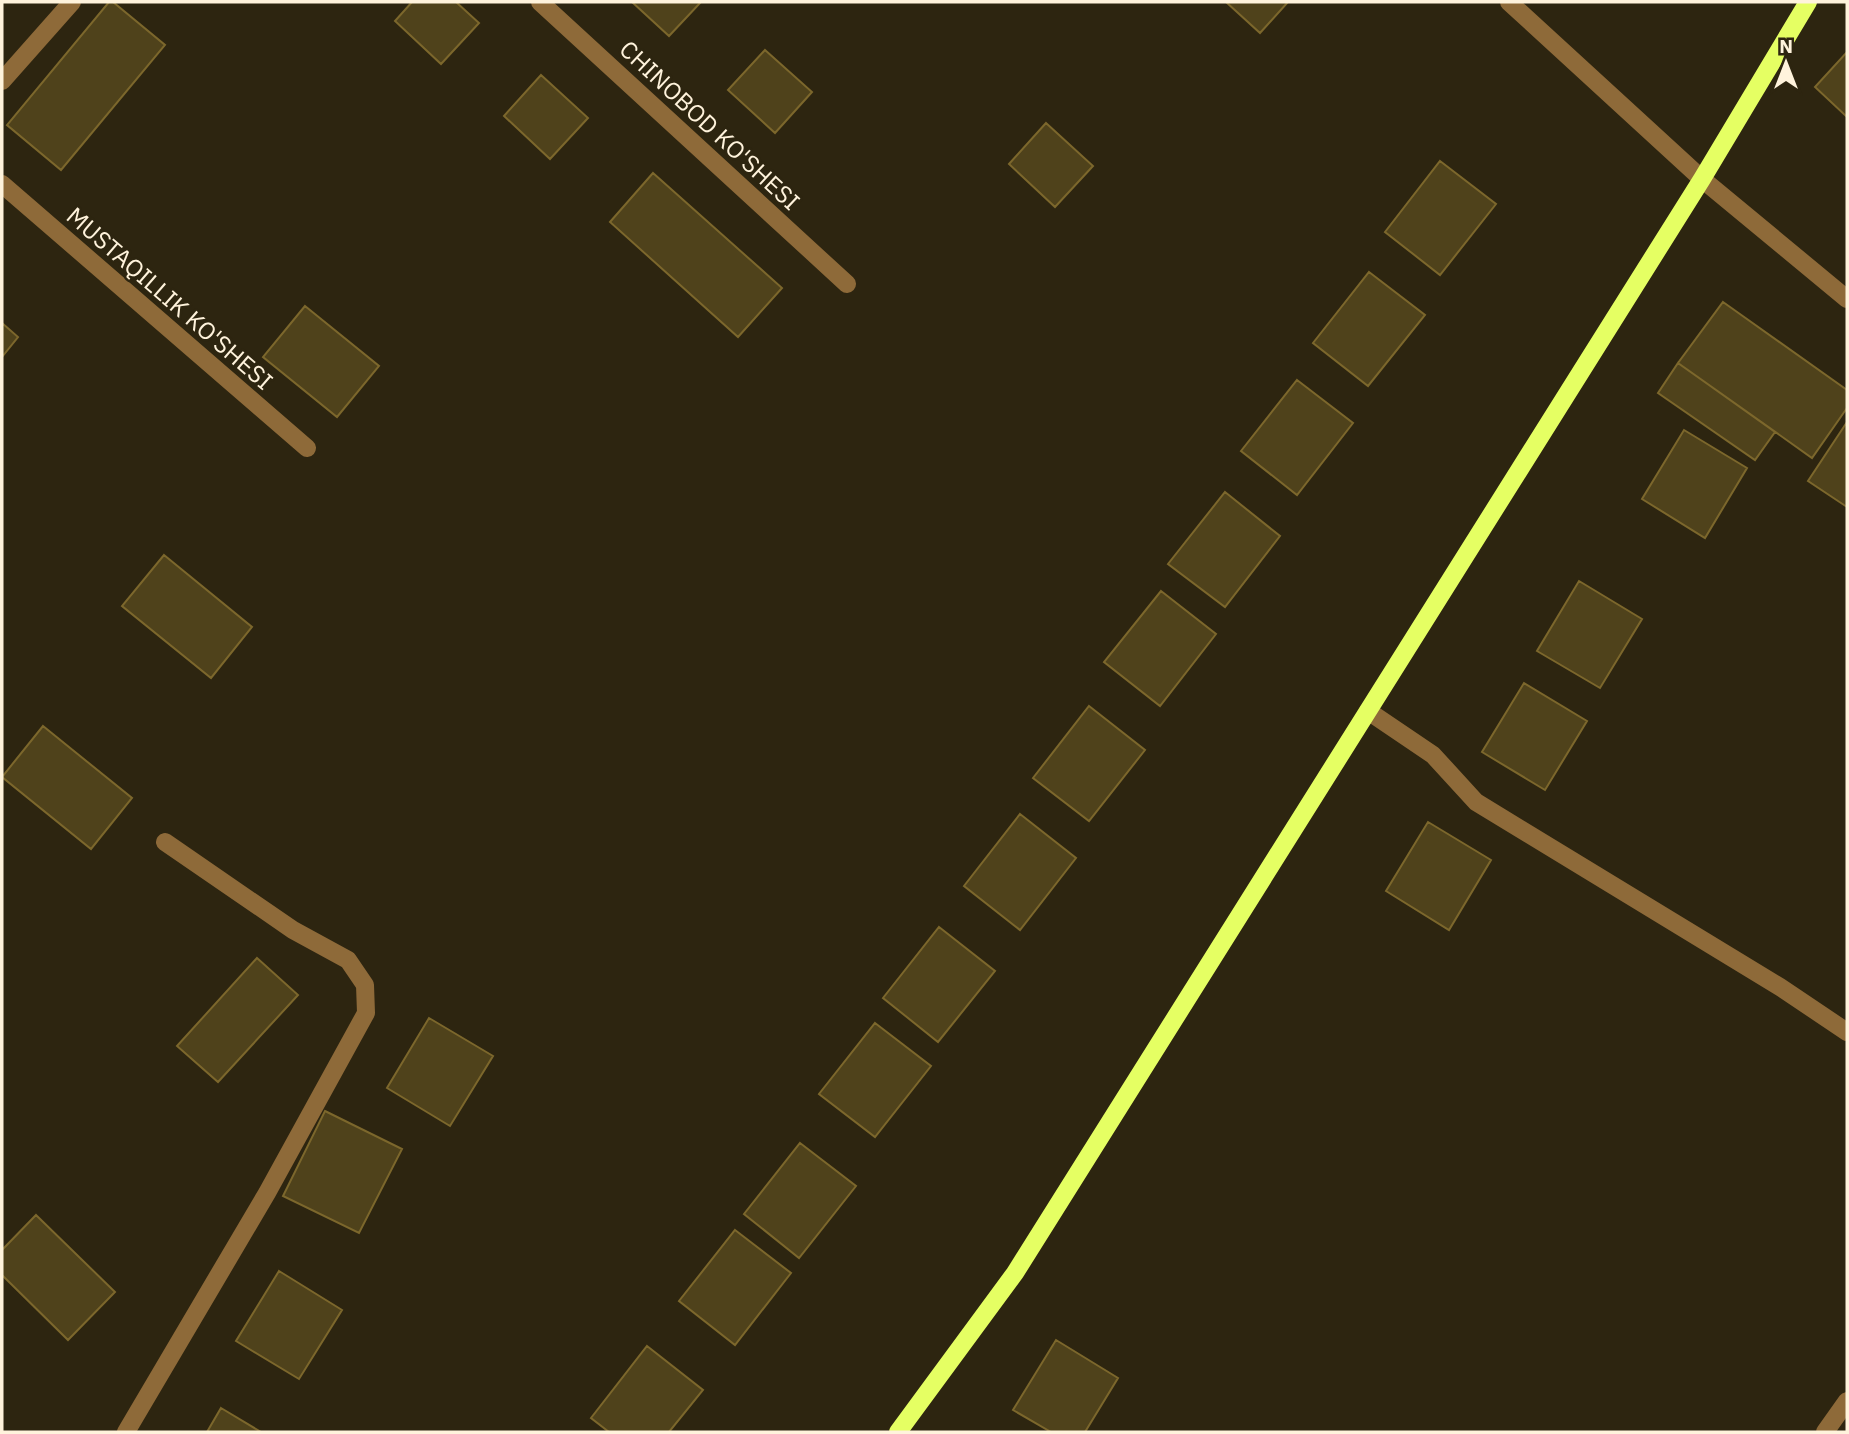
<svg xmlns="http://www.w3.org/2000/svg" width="1849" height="1434" viewBox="0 0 1849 1434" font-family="'IBM Plex Sans',sans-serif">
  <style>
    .building { fill: #4f421b; stroke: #7c672c; stroke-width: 2 }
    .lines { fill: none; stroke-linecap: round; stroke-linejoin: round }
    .minor { stroke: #8e6a39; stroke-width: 18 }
    .major { stroke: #e5ff63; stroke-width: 18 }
    .labels { text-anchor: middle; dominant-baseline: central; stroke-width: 5; stroke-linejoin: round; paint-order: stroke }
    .street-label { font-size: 24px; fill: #fff3dc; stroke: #2d2510 }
  </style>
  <rect width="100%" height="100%" fill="#2d2510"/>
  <path class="building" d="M 109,2 L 113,2 L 165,45 L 61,170 L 7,125 Z
    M 412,2 L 456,2 L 479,23 L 441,64 L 395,21 Z
    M 632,2 L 701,2 L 669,36 Z
    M 1226,2 L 1288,2 L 1260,33 Z
    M 765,50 L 812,92 L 775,133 L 728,90 Z
    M 1847,52 L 1847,117 L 1815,87 Z
    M 541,75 L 588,118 L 550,159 L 504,116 Z
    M 1046,123 L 1093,166 L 1055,207 L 1009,164 Z
    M 1440,161 L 1496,204 L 1440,275 L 1385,232 Z
    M 653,173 L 782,288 L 738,337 L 610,222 Z
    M 1369,272 L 1425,315 L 1368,386 L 1313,343 Z
    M 1723,302 L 1847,390 L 1847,408 L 1812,458 L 1678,363 Z
    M 305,306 L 379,366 L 337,417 L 263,357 Z
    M 2,323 L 18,337 L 2,357 Z
    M 1678,363 L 1775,432 L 1755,460 L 1658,393 Z
    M 1297,380 L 1353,423 L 1297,495 L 1241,451 Z
    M 1847,422 L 1847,507 L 1808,481 Z
    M 1684,430 L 1747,468 L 1705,538 L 1642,499 Z
    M 1225,492 L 1280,536 L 1225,607 L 1168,564 Z
    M 164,555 L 252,627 L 211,678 L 122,606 Z
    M 1579,581 L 1642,619 L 1600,688 L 1537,651 Z
    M 1161,591 L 1216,634 L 1160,706 L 1104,662 Z
    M 1524,683 L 1587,721 L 1545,790 L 1482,752 Z
    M 1089,706 L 1145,750 L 1089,821 L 1033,778 Z
    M 43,726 L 132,798 L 91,849 L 2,777 Z
    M 1020,814 L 1076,858 L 1020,930 L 964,886 Z
    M 1428,822 L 1491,860 L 1449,930 L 1386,891 Z
    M 939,927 L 995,971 L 938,1042 L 883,998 Z
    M 257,958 L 298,995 L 218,1082 L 177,1046 Z
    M 429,1018 L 493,1056 L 450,1126 L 387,1088 Z
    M 875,1023 L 931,1066 L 875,1137 L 819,1094 Z
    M 325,1111 L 402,1149 L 359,1233 L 283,1196 Z
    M 800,1143 L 856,1186 L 799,1258 L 744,1214 Z
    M 36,1215 L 115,1292 L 68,1340 L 2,1275 L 2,1250 Z
    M 735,1230 L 791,1273 L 735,1345 L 679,1301 Z
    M 279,1271 L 342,1310 L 299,1379 L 236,1341 Z
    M 1056,1340 L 1118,1378 L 1085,1432 L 1051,1432 L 1013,1410 Z
    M 647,1346 L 703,1390 L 669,1432 L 609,1432 L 591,1418 Z
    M 221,1408 L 261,1432 L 207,1432 Z"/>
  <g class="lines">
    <path class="minor" d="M 540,2 L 847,284
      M 1509,2 L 1702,179 L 1847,299
      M 2,81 L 72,2
      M 2,184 L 307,448
      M 1368,711 L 1433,755 L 1476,802 L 1780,987 L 1847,1032
      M 126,1432 L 267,1193 L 366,1013 L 365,985 L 348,960 L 293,930 L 165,842
      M 1825,1432 L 1847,1401"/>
    <path class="major" d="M 898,1432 L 1015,1273 L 1702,179 L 1808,2"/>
  </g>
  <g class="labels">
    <g class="street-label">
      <text transform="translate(710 125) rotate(43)">CHINOBOD KO'SHESI</text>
      <text transform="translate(170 298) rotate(41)">MUSTAQILLIK KO'SHESI</text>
    </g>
  </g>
  <rect width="1849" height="1434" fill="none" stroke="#fff3dc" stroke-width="7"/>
  <g transform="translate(1786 63)" stroke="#2d2510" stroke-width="5" paint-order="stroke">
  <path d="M0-5L12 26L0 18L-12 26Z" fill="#fff3dc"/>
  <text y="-10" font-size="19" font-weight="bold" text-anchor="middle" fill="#fff3dc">N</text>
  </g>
</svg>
